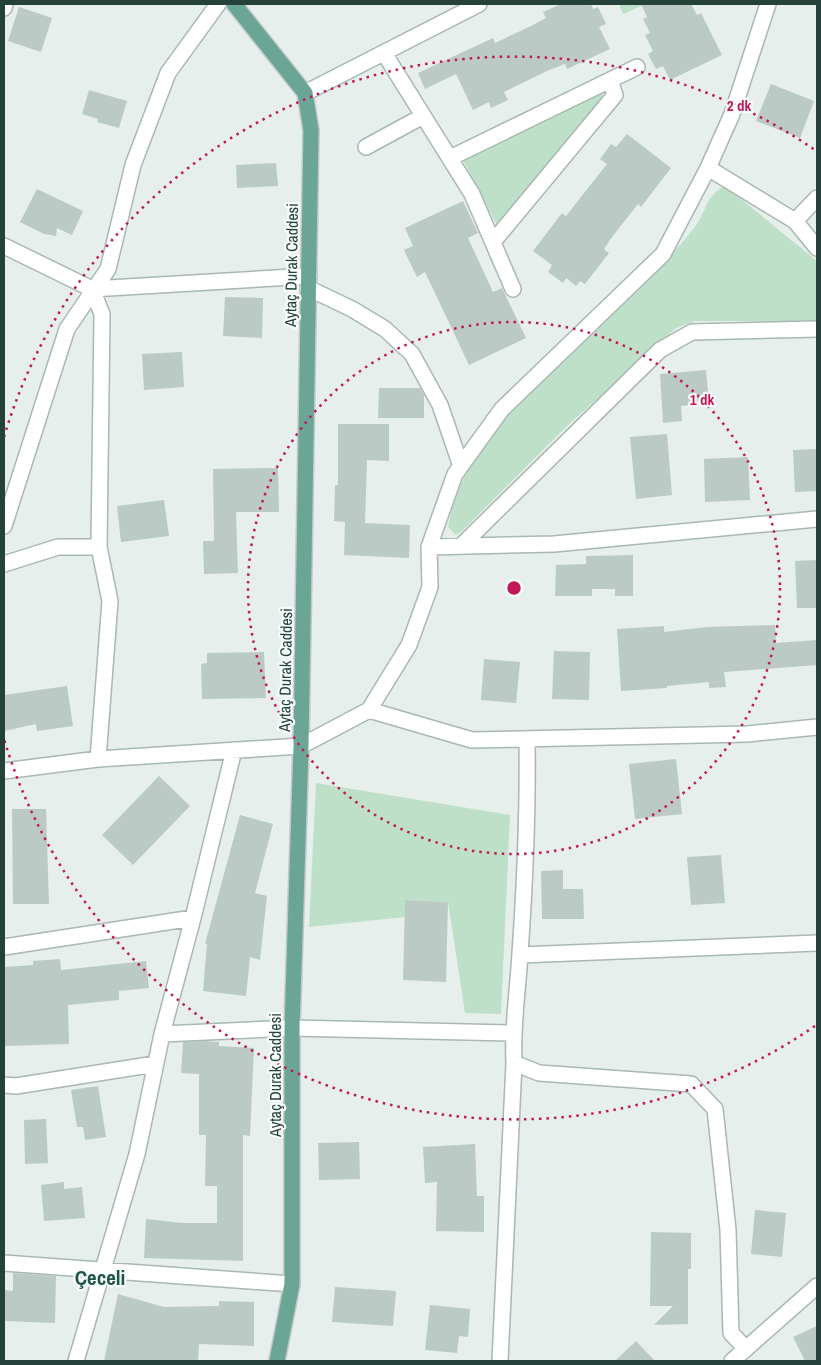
<svg xmlns="http://www.w3.org/2000/svg" width="821" height="1365" viewBox="0 0 821 1365" font-family="'Archivo Narrow',sans-serif">
  <style>
    .green { fill: #bfe0c8 }
    .building { fill: #bbcac4 }
    .lines { fill: none; stroke-linecap: round; stroke-linejoin: round }
    .minor-casing { stroke: #a8b8b2; stroke-width: 18 }
    .major-casing { stroke: #c2cac8; stroke-width: 18 }
    .minor { stroke: #fff; stroke-width: 15 }
    .major { stroke: #6aa596; stroke-width: 15 }
    .ring { fill: none; stroke: #c2185b; stroke-width: 2.5; stroke-dasharray: 2.5 5 }
    .labels { text-anchor: middle; dominant-baseline: central; stroke-width: 4.5; stroke-linejoin: round; paint-order: stroke }
    .street-label { font-size: 16px; fill: #24423a; stroke: #f7fbf9 }
    .district-label { font-size: 21px; font-weight: bold; fill: #1f5548; stroke: #f7fbf9 }
    .centre { fill: #c2185b; stroke: #f7fbf9; stroke-width: 2.5 }
    .ring-label { font-size: 15px; text-anchor: middle; font-weight: bold; fill: #c2185b; stroke: #f7fbf9; stroke-width: 4.5; stroke-linejoin: round; paint-order: stroke }
  </style>
  <rect width="100%" height="100%" fill="#e6efeb"/>
  <path class="green" d="M 619,4 L 646,4 L 623,14 Z
    M 601,92 L 603,97 L 497,225 L 463,160 Z
    M 725,186 L 817,261 L 817,321 L 695,321 L 676,328 L 567,426 L 462,531 L 456,535 L 448,527 C 465,420 600,333 670,256 C 679,246 689,235 697,224 C 707,209 707,194 725,186 Z
    M 316,783 L 510,815 L 501,1014 L 465,1013 L 448,902 L 406,900 L 405,917 L 309,927 Z"/>
  <path class="building" d="M 561,4 L 591,4 L 593,9 L 598,7 L 606,24 L 599,27 L 610,49 L 567,69 L 565,64 L 549,70 L 504,92 L 508,100 L 491,108 L 489,102 L 473,110 L 456,74 L 425,89 L 418,73 L 493,38 L 495,43 L 533,25 L 546,18 L 543,12 Z
    M 641,4 L 691,4 L 697,15 L 701,13 L 722,55 L 670,80 L 663,66 L 656,69 L 648,54 L 653,51 L 645,35 L 650,33 L 643,19 L 647,17 Z
    M 19,7 L 52,18 L 41,52 L 8,41 Z
    M 771,84 L 814,101 L 800,138 L 756,121 Z
    M 89,90 L 127,101 L 119,128 L 97,122 L 98,119 L 82,114 Z
    M 627,134 L 671,168 L 641,207 L 638,204 L 612,237 L 604,249 L 609,253 L 585,284 L 580,281 L 576,286 L 566,278 L 563,283 L 548,272 L 552,265 L 533,251 L 562,213 L 566,216 L 607,164 L 600,159 L 611,144 L 616,147 Z
    M 276,163 L 278,186 L 237,188 L 236,165 Z
    M 37,189 L 83,211 L 72,235 L 57,228 L 56,236 L 44,234 L 20,222 Z
    M 463,201 L 478,233 L 468,238 L 493,292 L 502,288 L 526,338 L 469,365 L 425,272 L 417,277 L 404,250 L 413,246 L 405,228 Z
    M 225,297 L 263,298 L 262,338 L 223,336 Z
    M 182,352 L 184,387 L 144,390 L 142,354 Z
    M 706,370 L 709,403 L 681,406 L 682,421 L 663,423 L 660,374 Z
    M 379,388 L 420,388 L 424,395 L 424,418 L 378,418 Z
    M 338,424 L 389,424 L 389,461 L 367,460 L 365,523 L 410,525 L 409,558 L 344,555 L 345,522 L 334,521 L 335,485 L 338,485 Z
    M 667,434 L 672,495 L 636,499 L 630,437 Z
    M 817,449 L 817,491 L 795,492 L 793,450 Z
    M 748,457 L 750,500 L 705,502 L 704,459 Z
    M 278,468 L 279,512 L 236,512 L 238,573 L 204,574 L 203,541 L 214,541 L 213,469 Z
    M 164,500 L 169,536 L 121,542 L 117,506 Z
    M 633,555 L 633,596 L 615,596 L 615,589 L 592,589 L 592,596 L 555,596 L 556,565 L 586,564 L 586,556 Z
    M 817,560 L 817,608 L 797,608 L 795,561 Z
    M 775,625 L 776,643 L 817,640 L 817,665 L 724,672 L 726,687 L 709,688 L 709,682 L 667,686 L 667,688 L 621,691 L 617,629 L 664,626 L 664,632 L 707,627 Z
    M 554,651 L 590,652 L 589,700 L 552,699 Z
    M 264,652 L 266,698 L 202,699 L 201,664 L 207,663 L 207,653 Z
    M 484,659 L 520,662 L 516,703 L 481,700 Z
    M 67,686 L 73,726 L 37,731 L 36,724 L 4,731 L 4,695 Z
    M 676,759 L 682,814 L 635,819 L 629,764 Z
    M 159,776 L 190,806 L 133,865 L 102,835 Z
    M 12,809 L 46,809 L 49,904 L 13,904 Z
    M 240,815 L 273,824 L 255,893 L 267,896 L 260,960 L 250,957 L 246,996 L 203,991 L 207,944 L 205,944 Z
    M 721,855 L 725,903 L 691,905 L 687,857 Z
    M 563,870 L 563,889 L 583,889 L 584,919 L 542,919 L 541,871 Z
    M 405,900 L 448,902 L 446,982 L 403,980 Z
    M 60,959 L 61,970 L 146,961 L 149,988 L 119,991 L 119,1000 L 68,1005 L 69,1044 L 4,1046 L 4,967 L 33,965 L 33,961 Z
    M 204,1041 L 219,1042 L 219,1046 L 254,1048 L 250,1136 L 243,1135 L 243,1261 L 144,1258 L 146,1219 L 182,1223 L 217,1223 L 217,1186 L 205,1186 L 206,1135 L 199,1135 L 199,1074 L 181,1073 L 183,1042 Z
    M 98,1086 L 106,1137 L 85,1140 L 83,1127 L 77,1127 L 71,1090 Z
    M 46,1119 L 48,1163 L 25,1164 L 24,1120 Z
    M 359,1142 L 360,1179 L 319,1180 L 318,1143 Z
    M 475,1144 L 477,1196 L 484,1196 L 484,1232 L 436,1231 L 437,1182 L 425,1183 L 423,1147 Z
    M 64,1182 L 64,1189 L 82,1187 L 85,1218 L 44,1221 L 41,1185 Z
    M 755,1210 L 786,1213 L 782,1257 L 751,1254 Z
    M 651,1232 L 691,1233 L 691,1269 L 688,1269 L 688,1324 L 654,1325 L 673,1306 L 650,1306 Z
    M 13,1273 L 56,1276 L 55,1323 L 4,1321 L 4,1290 L 13,1291 Z
    M 335,1287 L 396,1291 L 393,1326 L 332,1322 Z
    M 118,1294 L 164,1307 L 219,1306 L 219,1301 L 254,1302 L 254,1346 L 199,1344 L 198,1361 L 104,1361 Z
    M 430,1305 L 470,1309 L 468,1337 L 459,1336 L 457,1353 L 425,1350 Z
    M 817,1326 L 817,1361 L 805,1361 L 793,1337 Z
    M 636,1341 L 655,1361 L 615,1361 Z"/>
  <g class="lines">
    <g class="minor-casing">
      <path id="minor" d="M 4,8 L 5,4
        M 384,53 L 472,194 L 513,289
        M 305,93 L 479,4
        M 366,147 L 423,116
        M 450,158 L 637,67
        M 708,168 L 795,221 L 817,248
        M 795,221 L 817,198
        M 493,242 L 615,95 L 610,80
        M 4,246 L 92,289 L 309,276
        M 308,288 L 352,309 L 385,329 L 412,354 L 440,405 L 461,466
        M 92,289 L 102,314 L 99,547 L 110,601 L 98,759
        M 4,526 L 67,329 L 108,269 L 133,165 L 168,73 L 218,4
        M 461,546 L 660,350 L 692,332 L 817,329
        M 429,547 L 554,544 L 817,519
        M 4,564 L 58,547 L 99,547
        M 369,710 L 472,740 L 747,734 L 817,727
        M 4,771 L 98,759 L 301,746 L 369,710 L 409,645 L 430,587 L 429,547 L 455,474 L 502,409 L 663,254 L 708,168 L 732,114 L 768,4
        M 4,947 L 193,918
        M 520,955 L 817,943
        M 162,1034 L 292,1028 L 512,1033
        M 514,1063 L 539,1073 L 691,1084 L 715,1109 L 728,1230 L 731,1333 L 746,1349
        M 4,1085 L 16,1086 L 155,1064
        M 4,1263 L 292,1284
        M 76,1361 L 137,1154 L 162,1034 L 193,918 L 234,750
        M 500,1361 L 514,1063 C 512,1026 518,990 520,953 C 525,882 528,810 527,739
        M 732,1361 L 817,1286"/>
    </g>
    <g class="major-casing">
      <path id="major" d="M 234,4 L 305,93 L 311,130 L 301,746 L 292,1028 L 292,1284 L 277,1361"/>
    </g>
    <use href="#minor" class="minor"/>
    <use href="#major" class="major"/>
  </g>
  <g class="ring">
    <circle cx="514" cy="588" r="266"/>
    <path d="M815 1026A532 532 0 0 1 4 739M4 437A532 532 0 0 1 815 150"/>
  </g>
  <g class="labels">
    <g class="street-label">
      <text transform="translate(291 265) rotate(-89)">Aytaç Durak Caddesi</text>
      <text transform="translate(285 670) rotate(-89)">Aytaç Durak Caddesi</text>
      <text transform="translate(275 1075) rotate(-90)">Aytaç Durak Caddesi</text>
    </g>
    <g class="district-label">
      <text x="100" y="1277">Çeceli</text>
    </g>
  </g>
  <circle cx="514" cy="588" r="8" class="centre"/>
  <g class="ring-label">
    <text x="739" y="111">2 dk</text>
    <text x="702" y="405">1 dk</text>
  </g>
  <rect width="821" height="1365" fill="none" stroke="#24423a" stroke-width="10"/>
</svg>
